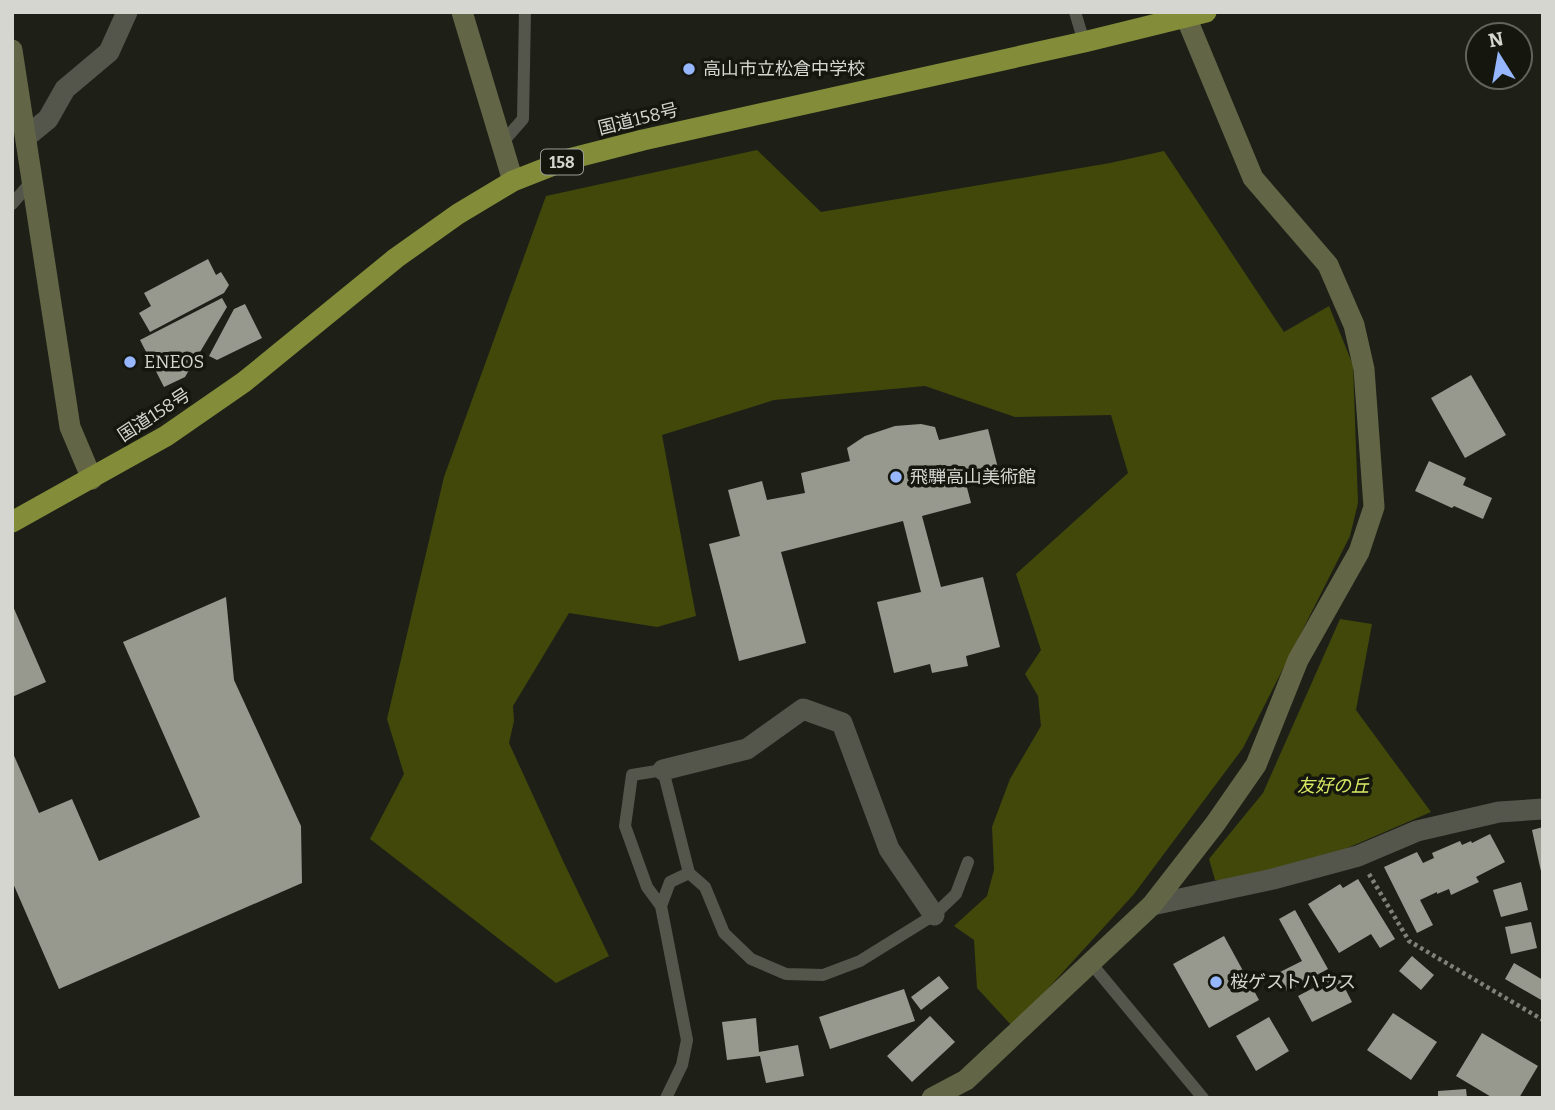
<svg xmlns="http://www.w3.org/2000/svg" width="1555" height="1110" viewBox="0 0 1555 1110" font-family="Bitter,'Noto Sans JP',serif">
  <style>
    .green { fill: #41480a }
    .building { fill: #97998f }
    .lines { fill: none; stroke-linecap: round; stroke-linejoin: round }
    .path { stroke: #80817a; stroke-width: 4.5; stroke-dasharray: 3.5 3.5; stroke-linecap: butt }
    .lane { stroke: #54564c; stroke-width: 12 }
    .street { stroke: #54564c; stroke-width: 21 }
    .secondary { stroke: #626646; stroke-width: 21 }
    .highway { stroke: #838d39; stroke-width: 21 }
    .poi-dot { fill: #96b6fd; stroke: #15170f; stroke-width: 2.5 }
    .labels { text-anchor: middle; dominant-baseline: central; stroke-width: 7; stroke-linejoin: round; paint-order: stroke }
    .shield { fill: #15170f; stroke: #9b9d96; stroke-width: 2 }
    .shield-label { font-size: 16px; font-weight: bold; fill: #d5d6d0 }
    .poi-label { font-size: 18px; fill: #d5d6d0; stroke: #15170f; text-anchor: start }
    .street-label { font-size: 18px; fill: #d5d6d0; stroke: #15170f }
    .park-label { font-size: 18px; font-style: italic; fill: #d8e863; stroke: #15170f }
  </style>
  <rect width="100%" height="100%" fill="#1e2018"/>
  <path class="green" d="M 757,150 L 821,212 L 1110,163 L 1164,151 L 1284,332 L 1329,306 L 1353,365 L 1358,503 L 1350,536 L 1243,748 L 1134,894 L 1013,1027 L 977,988 L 974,940 L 954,926 L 987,896 L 994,870 L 992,827 L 1010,779 L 1041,726 L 1038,696 L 1025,674 L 1041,650 L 1016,574 L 1128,473 L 1111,415 L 1015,417 L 925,386 L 774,400 L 662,435 L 696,616 L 657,627 L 569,613 L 513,706 L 514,721 L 509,743 L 564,863 L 609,956 L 556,983 L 370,839 L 404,774 L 387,719 L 444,477 L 546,196 Z
    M 1340,619 L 1372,624 L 1356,710 L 1431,812 L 1345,849 L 1232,880 L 1215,880 L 1209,859 L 1263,793 Z"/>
  <path class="building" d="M 208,259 L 216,275 L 221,272 L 229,285 L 224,293 L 150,332 L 139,313 L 151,306 L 144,293 Z
    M 222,298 L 227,307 L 185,377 L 164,387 L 140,340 Z
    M 245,304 L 262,338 L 217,360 L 209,356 L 234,309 Z
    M 1471,375 L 1506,435 L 1465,458 L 1431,398 Z
    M 921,424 L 935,427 L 939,440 L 988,429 L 999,472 L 965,480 L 971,503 L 922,516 L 941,587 L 983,577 L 1000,647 L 966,656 L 968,666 L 932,673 L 930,664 L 894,673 L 877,602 L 921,592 L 903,521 L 781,552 L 806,643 L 739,661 L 709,544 L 740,536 L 728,490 L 762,481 L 767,500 L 805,493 L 801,473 L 850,461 L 847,448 L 865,436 L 895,426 Z
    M 1429,461 L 1466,478 L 1463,485 L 1492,498 L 1483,519 L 1454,506 L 1452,508 L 1415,491 Z
    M 226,597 L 234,680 L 301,826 L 302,883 L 59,989 L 12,881 L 12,751 L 39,813 L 72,799 L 99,861 L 200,817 L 123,642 Z
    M 12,604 L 46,682 L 12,697 Z
    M 1543,827 L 1543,876 L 1542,876 L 1532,830 Z
    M 1490,834 L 1505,862 L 1476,877 L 1479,882 L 1451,895 L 1449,889 L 1437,894 L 1437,892 L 1420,900 L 1433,925 L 1417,933 L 1384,867 L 1417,852 L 1423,863 L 1434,858 L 1432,853 L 1460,841 L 1462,845 L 1471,841 L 1472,843 Z
    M 1358,879 L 1395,939 L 1380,948 L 1371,934 L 1339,953 L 1308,904 L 1340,884 L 1343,888 Z
    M 1521,882 L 1528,910 L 1501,917 L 1493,890 Z
    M 1295,910 L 1328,969 L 1287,991 L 1278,973 L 1302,961 L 1279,919 Z
    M 1531,922 L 1537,948 L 1511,954 L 1505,927 Z
    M 1224,936 L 1259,1000 L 1209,1028 L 1173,964 Z
    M 1412,956 L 1434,975 L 1421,990 L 1399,971 Z
    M 1514,963 L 1543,980 L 1543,1001 L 1505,979 Z
    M 1338,975 L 1352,1002 L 1312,1022 L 1298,996 Z
    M 939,976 L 949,988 L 921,1010 L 911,997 Z
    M 904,989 L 915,1021 L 830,1049 L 819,1017 Z
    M 1393,1013 L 1437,1042 L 1411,1080 L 1367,1050 Z
    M 930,1016 L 955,1042 L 912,1082 L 887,1056 Z
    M 1269,1017 L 1289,1051 L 1256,1071 L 1236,1036 Z
    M 756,1018 L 759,1052 L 798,1045 L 804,1076 L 766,1083 L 760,1056 L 727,1060 L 722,1022 Z
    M 1482,1033 L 1538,1066 L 1519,1098 L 1493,1098 L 1456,1076 Z
    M 1466,1089 L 1467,1098 L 1438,1098 L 1438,1091 Z"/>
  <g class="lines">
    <path class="path" d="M 1369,874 L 1409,941 L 1543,1020"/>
    <path class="lane" d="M 1075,12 L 1084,42
      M 501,144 L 523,119 L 525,12
      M 12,204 L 32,181
      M 661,906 L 647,887 L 625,826 L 632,775 L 663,770 L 689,873
      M 1090,962 L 1203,1098
      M 666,1098 L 682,1065 L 687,1040 L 661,906 L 670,882 L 689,873 L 705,887 L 724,933 L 751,959 L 786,974 L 823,975 L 860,961 L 934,915 L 956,894 L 968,862"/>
    <path class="street" d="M 26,137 L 48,119 L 65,89 L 109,52 L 127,12
      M 663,770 L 747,749 L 803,709 L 842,723 L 889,849 L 934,915
      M 1152,905 L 1273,879 L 1358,856 L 1417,831 L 1499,812 L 1543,809"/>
    <path class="secondary" d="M 462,12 L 513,181
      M 12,50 L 70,427 L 92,479
      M 932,1098 L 966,1080 L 1152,905 L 1215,824 L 1256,765 L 1298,660 L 1359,552 L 1374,507 L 1364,369 L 1354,325 L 1328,265 L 1253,178 L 1186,17"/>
    <path class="highway" d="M 12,522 L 166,436 L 244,382 L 396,258 L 458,214 L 513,181 L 569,159 L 643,140 L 1084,42 L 1206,12"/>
  </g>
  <g class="poi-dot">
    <circle cx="689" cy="69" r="7"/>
    <circle cx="130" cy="362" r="7"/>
    <circle cx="896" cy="477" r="7"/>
    <circle cx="1216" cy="982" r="7"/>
  </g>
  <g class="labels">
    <rect class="shield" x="541" y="149.5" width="42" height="25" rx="5"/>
    <g class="shield-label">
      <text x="562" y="162">158</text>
    </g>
    <g class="poi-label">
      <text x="703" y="69">高山市立松倉中学校</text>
      <text x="144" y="362">ENEOS</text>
      <text x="910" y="477">飛騨高山美術館</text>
      <text x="1230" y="982">桜ゲストハウス</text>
    </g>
    <g class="street-label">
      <text transform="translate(638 119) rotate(-14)">国道158号</text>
      <text transform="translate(154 415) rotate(-33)">国道158号</text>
    </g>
    <g class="park-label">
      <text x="1333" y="786">友好の丘</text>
    </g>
  </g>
  <rect width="1555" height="1110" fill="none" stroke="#d5d6d0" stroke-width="28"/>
  <g transform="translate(1499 56) rotate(349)"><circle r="33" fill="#15170f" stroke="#62635c" stroke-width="2"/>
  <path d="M0-5L12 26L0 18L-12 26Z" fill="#96b6fd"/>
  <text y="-10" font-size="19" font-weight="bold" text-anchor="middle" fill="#d5d6d0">N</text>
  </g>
</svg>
